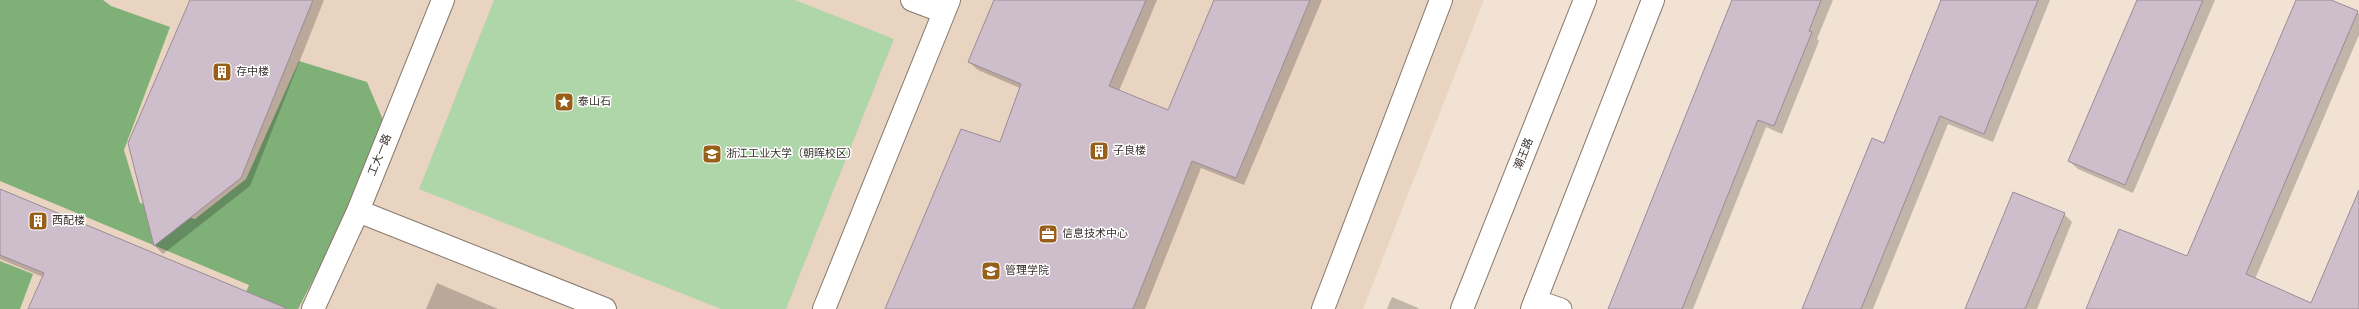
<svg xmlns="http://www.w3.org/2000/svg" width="2359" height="309" viewBox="0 0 2359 309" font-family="Overpass,'Noto Sans SC',sans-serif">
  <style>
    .built { fill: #e9d4c1 }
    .green { fill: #afd6a9 }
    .forest { fill: #7fb078 }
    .shadow { fill: #0003 }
    .building { fill: #cebecc; stroke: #9a8b98 }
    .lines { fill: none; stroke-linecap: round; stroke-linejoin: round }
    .service-casing { stroke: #87796c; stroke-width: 23 }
    .minor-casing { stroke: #87796c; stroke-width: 24 }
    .secondary-casing { stroke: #87796c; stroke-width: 24 }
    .service { stroke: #fff; stroke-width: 21 }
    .minor { stroke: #fff; stroke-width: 22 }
    .secondary { stroke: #fff; stroke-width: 22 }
    .labels { text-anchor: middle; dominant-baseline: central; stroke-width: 3; stroke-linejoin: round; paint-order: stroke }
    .poi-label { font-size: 11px; fill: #37312c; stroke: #fff; text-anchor: start }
    .street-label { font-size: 11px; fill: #37312c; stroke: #fff }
  </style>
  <rect width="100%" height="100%" fill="#f2e2d3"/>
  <path class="built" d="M 0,0 L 1484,0 L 1363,309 L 0,309 Z"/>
  <path class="green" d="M 494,0 L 795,0 L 894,39 L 786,309 L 721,309 L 419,189 Z"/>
  <path class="forest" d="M 0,0 L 103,0 L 111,6 L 170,27 L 124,150 L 140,203 L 195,219 L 246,179 L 299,61 L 367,82 L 389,134 L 298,309 L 239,309 L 249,285 L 0,181 Z
    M 0,261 L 33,274 L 20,309 L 0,309 Z"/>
  <path class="shadow" d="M 189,0 L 324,0 L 250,186 L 163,254 L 155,246 L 129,143 L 190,1 Z
    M 995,0 L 1157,0 L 1119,91 L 1168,112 L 1215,0 L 1322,0 L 1244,185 L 1201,168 L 1145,309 L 887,309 L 1001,143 L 1020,88 L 978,70 L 969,62 Z
    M 1743,0 L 1833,0 L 1817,39 L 1819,41 L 1782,134 L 1766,127 L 1693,309 L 1609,309 Z
    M 1942,0 L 2050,0 L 1993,142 L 1948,124 L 1873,309 L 1803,309 L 1884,144 Z
    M 2138,0 L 2215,0 L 2133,193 L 2078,169 L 2069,161 Z
    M 2297,0 L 2329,0 L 2357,12 L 2359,14 L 2359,35 L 2255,279 L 2311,305 L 2359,193 L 2359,309 L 2087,309 L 2187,258 Z
    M 0,190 L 245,309 L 29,309 L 43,277 L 0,259 Z
    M 2064,214 L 2072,222 L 2037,309 L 1967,309 Z
    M 437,283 L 498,309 L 426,309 Z
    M 1392,297 L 1418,308 L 1419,309 L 1387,309 Z"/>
  <path class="building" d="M 190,0 L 313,0 L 241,178 L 154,246 L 128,143 Z
    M 994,0 L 1146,0 L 1109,86 L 1168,110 L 1214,0 L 1310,0 L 1236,178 L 1192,161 L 1133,309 L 885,309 L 961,129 L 1000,142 L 1021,84 L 968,62 Z
    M 1732,0 L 1821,0 L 1809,31 L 1812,32 L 1774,126 L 1758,120 L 1682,309 L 1608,309 Z
    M 1941,0 L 2038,0 L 1984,134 L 1940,116 L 1861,309 L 1802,309 L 1872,138 L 1884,143 Z
    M 2137,0 L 2203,0 L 2125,185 L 2068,161 Z
    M 2296,0 L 2331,0 L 2358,11 L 2246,274 L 2311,303 L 2359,190 L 2359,309 L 2086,309 L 2119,229 L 2187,256 Z
    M 0,189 L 286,308 L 285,309 L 28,309 L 44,273 L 0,255 Z
    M 2013,192 L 2065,213 L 2025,309 L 1965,309 Z"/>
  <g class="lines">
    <g class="service-casing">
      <path id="service" d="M 1535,300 L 1561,309"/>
    </g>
    <g class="minor-casing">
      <path id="minor" d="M 912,0 L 944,12
        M 358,211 L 605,309
        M 313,309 L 358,211 L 443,0
        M 824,309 L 949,0
        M 1323,309 L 1441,0"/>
    </g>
    <g class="secondary-casing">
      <path id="secondary" d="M 1462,309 L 1585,0
        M 1532,309 L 1653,0"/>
    </g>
    <use href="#service" class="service"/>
    <use href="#minor" class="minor"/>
    <use href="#secondary" class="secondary"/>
  </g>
  <defs>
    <g id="building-square" transform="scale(1)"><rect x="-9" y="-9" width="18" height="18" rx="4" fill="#985f1b" stroke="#fff"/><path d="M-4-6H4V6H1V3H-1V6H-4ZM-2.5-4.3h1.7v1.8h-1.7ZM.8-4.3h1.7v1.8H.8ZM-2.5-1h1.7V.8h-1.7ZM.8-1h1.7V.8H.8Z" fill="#fff"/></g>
    <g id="sight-square" transform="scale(1)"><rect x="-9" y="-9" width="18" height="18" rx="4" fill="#985f1b" stroke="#fff"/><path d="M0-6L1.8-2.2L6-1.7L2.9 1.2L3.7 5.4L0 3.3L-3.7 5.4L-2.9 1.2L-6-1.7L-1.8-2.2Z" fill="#fff"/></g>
    <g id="university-square" transform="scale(1)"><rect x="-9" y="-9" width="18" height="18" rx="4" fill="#985f1b" stroke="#fff"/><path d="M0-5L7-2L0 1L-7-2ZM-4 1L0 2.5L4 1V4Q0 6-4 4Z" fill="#fff"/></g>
    <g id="office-square" transform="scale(1)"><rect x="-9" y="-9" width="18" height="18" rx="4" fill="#985f1b" stroke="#fff"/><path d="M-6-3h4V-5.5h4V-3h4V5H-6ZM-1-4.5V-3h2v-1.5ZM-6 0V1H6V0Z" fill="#fff"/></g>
  </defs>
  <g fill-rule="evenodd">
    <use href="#building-square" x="222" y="72"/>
    <use href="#sight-square" x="564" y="102"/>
    <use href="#building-square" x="1099" y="151"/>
    <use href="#university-square" x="712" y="154"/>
    <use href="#building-square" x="38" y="221"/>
    <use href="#office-square" x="1048" y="234"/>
    <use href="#university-square" x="991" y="271"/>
  </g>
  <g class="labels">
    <g class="poi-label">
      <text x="236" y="72">存中楼</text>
      <text x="578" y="102">泰山石</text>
      <text x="1113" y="151">子良楼</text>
      <text x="726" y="154">浙江工业大学（朝晖校区）</text>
      <text x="52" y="221">西配楼</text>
      <text x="1062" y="234">信息技术中心</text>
      <text x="1005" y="271">管理学院</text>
    </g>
    <g class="street-label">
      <text transform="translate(1524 154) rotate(-68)">潮王路</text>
      <text transform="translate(380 155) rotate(-68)">工大一路</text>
    </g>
  </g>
</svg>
